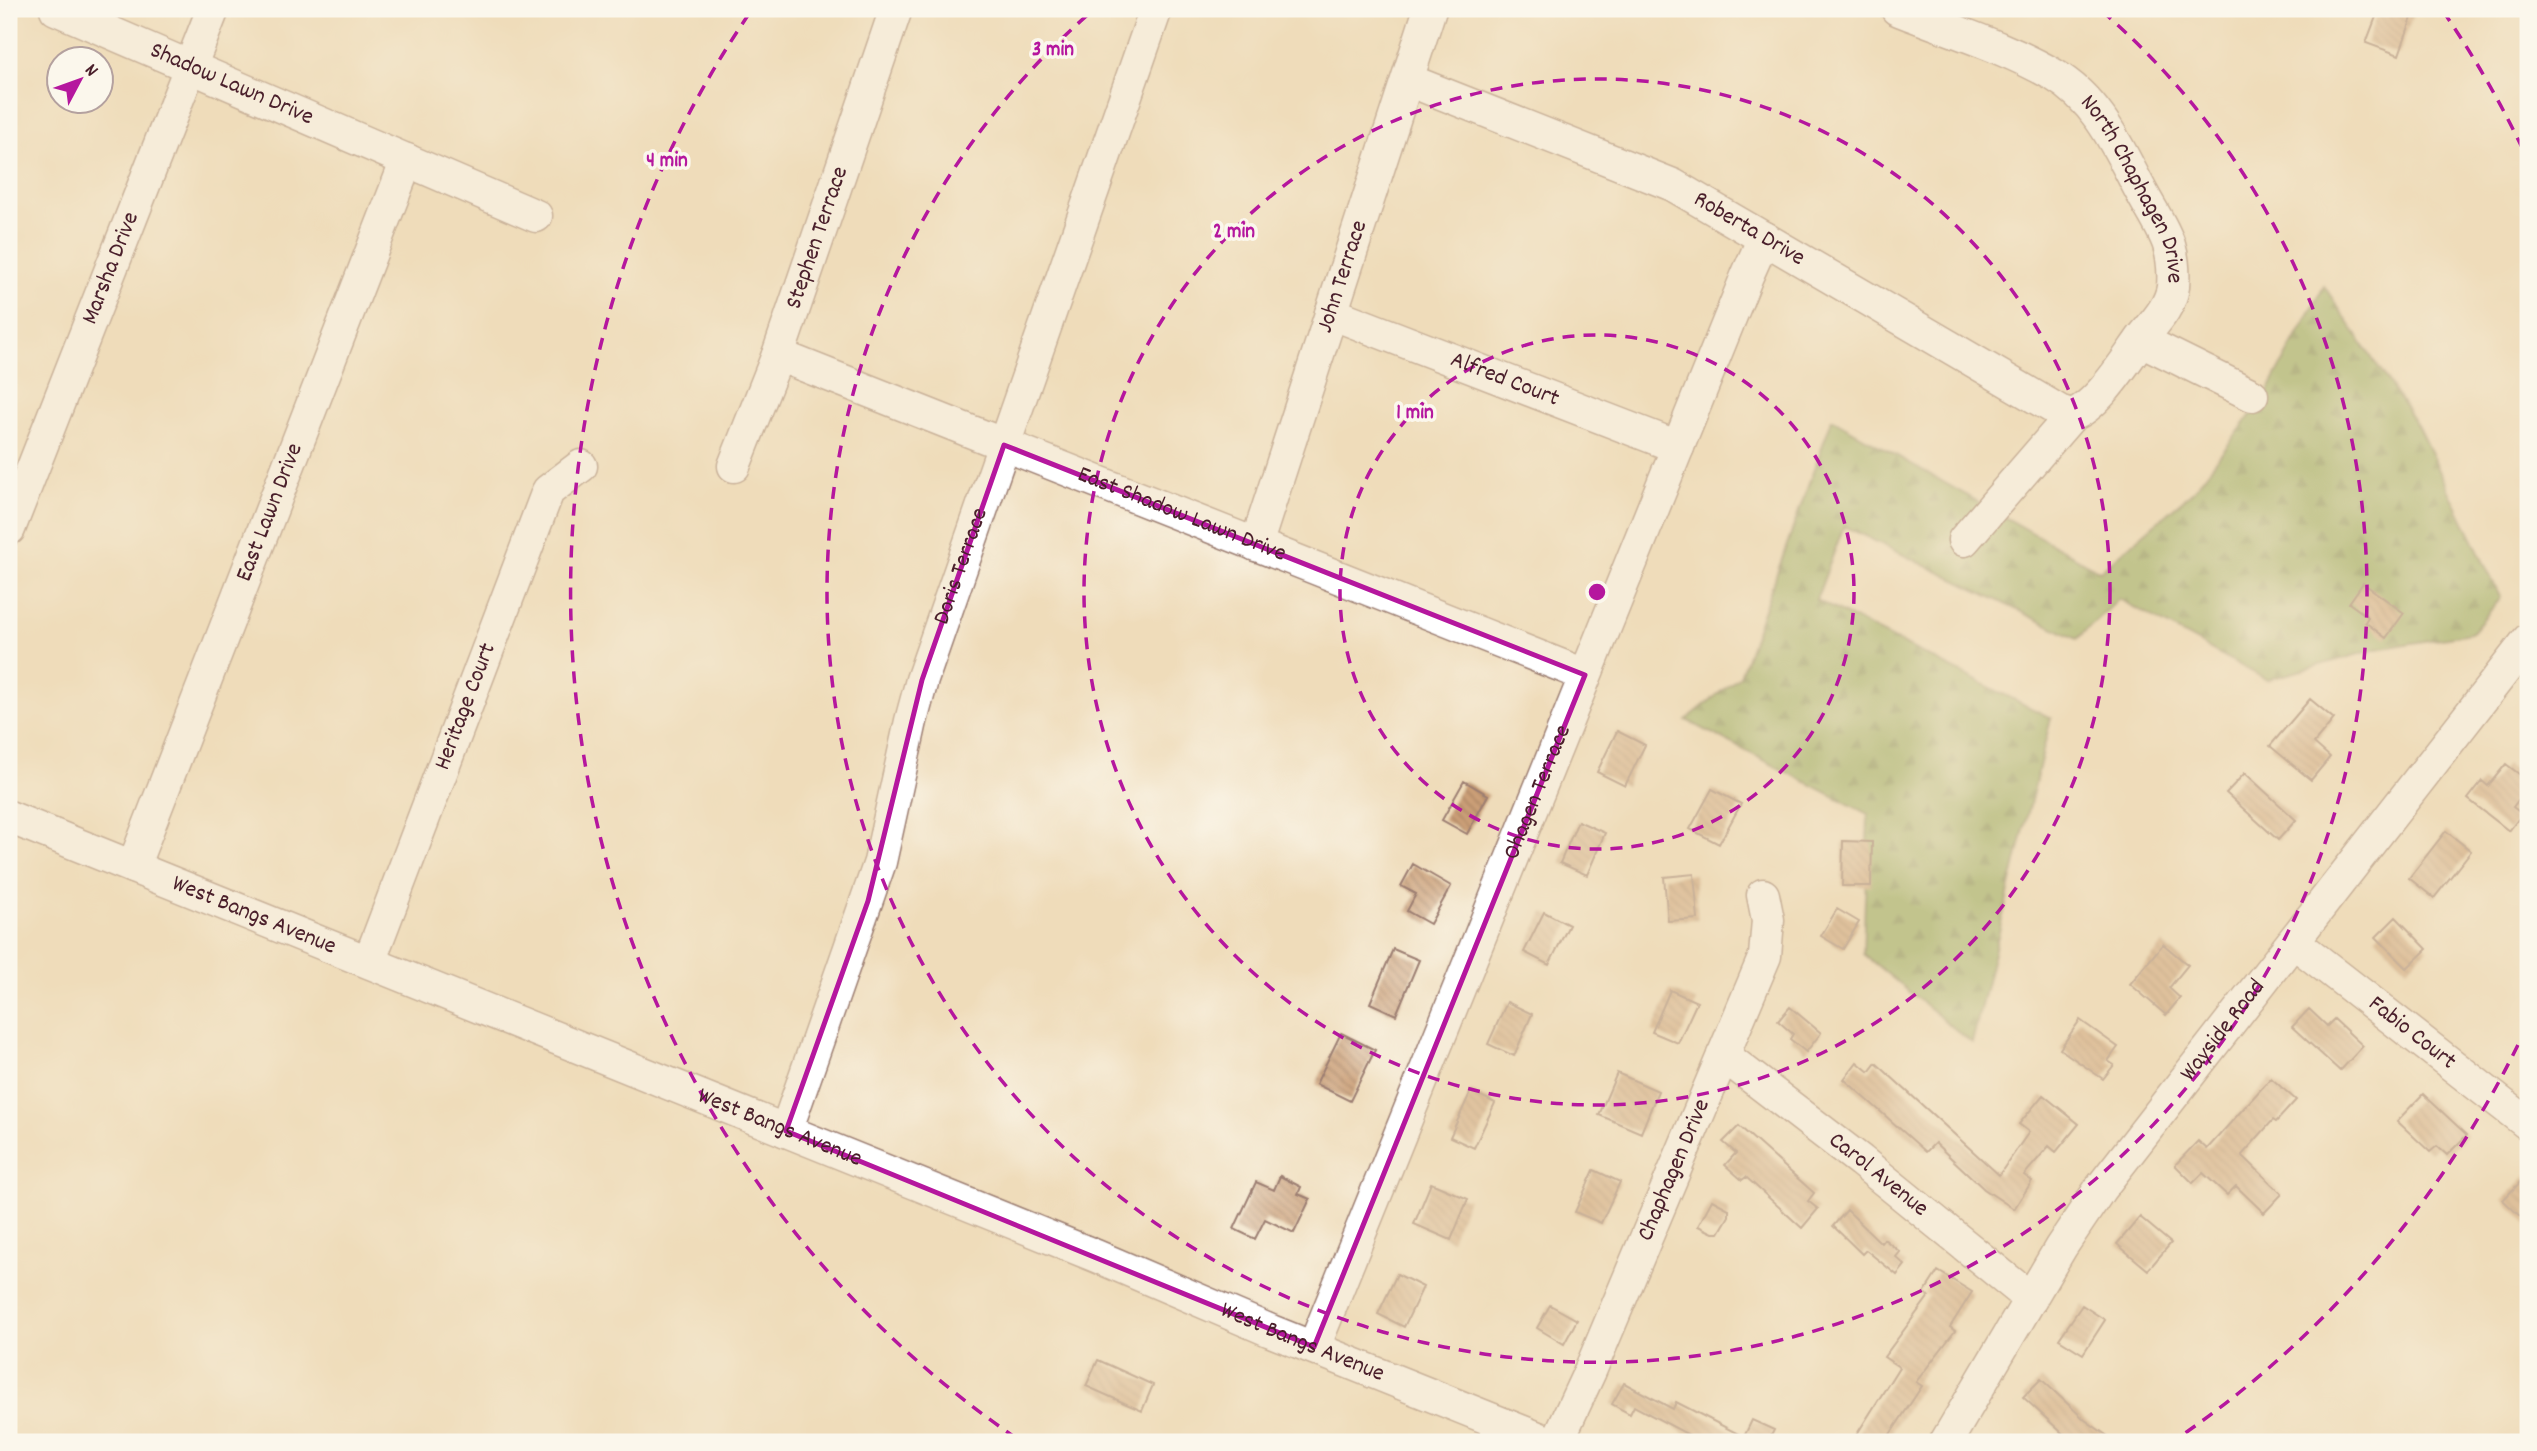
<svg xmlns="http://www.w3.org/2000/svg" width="2537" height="1451" viewBox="0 0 2537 1451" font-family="Dekko,sans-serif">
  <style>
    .forest { fill: url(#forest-firs); stroke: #6c6342; stroke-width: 2 }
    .building { fill: url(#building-back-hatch) }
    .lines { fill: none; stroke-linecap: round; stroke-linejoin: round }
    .minor-casing { stroke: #9c7e72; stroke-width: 35 }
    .minor { stroke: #fff; stroke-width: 32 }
    .marked { fill: none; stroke: #b5179e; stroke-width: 5; stroke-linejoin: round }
    .ring { fill: none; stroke: #b5179e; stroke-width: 3.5; stroke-dasharray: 12 9 }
    .labels { text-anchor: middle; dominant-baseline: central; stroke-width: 7; stroke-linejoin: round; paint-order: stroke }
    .street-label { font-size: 24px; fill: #4a1f2b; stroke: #fbf7ec }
    .centre { fill: #b5179e; stroke: #fbf7ec; stroke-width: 3.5 }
    .ring-label { font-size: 21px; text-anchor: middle; font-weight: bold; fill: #b5179e; stroke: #fbf7ec; stroke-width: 7; stroke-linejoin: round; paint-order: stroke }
  </style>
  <defs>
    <pattern id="forest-firs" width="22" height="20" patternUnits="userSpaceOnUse" patternTransform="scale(1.75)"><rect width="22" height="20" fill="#8da759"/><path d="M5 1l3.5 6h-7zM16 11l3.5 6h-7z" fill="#75874a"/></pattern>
    <pattern id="building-back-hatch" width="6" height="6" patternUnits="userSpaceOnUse" patternTransform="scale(1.75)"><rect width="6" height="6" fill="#cb9f77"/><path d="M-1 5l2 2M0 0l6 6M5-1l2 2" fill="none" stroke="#a78162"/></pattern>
  </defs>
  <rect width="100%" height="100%" fill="#fbf7ec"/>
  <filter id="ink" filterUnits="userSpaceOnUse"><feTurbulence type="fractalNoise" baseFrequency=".0143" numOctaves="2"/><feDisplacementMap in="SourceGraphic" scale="14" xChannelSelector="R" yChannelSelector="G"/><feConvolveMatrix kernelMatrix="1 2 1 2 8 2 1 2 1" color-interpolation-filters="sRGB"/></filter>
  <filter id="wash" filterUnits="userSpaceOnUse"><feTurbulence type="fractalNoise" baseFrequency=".00686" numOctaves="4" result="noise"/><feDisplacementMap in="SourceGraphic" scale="28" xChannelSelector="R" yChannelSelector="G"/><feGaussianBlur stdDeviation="1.57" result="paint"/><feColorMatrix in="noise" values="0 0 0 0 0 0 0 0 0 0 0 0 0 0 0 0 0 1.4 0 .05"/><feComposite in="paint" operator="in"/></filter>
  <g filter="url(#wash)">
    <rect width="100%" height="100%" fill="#efdcba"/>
    <path class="forest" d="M 2324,286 L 2418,427 L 2501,598 L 2471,633 L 2377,649 L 2267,680 L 2119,599 L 2077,639 L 1844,526 L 1816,600 L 2051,718 L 1972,1043 L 1863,954 L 1868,814 L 1686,720 L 1740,676 L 1832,419 L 2100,571 L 2191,493 L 2265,397 Z"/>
    <g id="blocks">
      <path class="building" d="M 2379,9 L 2415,9 L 2399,55 L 2366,43 Z
        M 2363,583 L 2404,613 L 2386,638 L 2365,622 L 2368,617 L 2349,603 Z
        M 2310,699 L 2334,719 L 2314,743 L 2330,757 L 2311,780 L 2270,746 Z
        M 1617,731 L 1645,745 L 1625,786 L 1597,772 Z
        M 2506,764 L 2528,781 L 2528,787 L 2513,807 L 2522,814 L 2509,831 L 2468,799 L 2482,781 L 2488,786 Z
        M 2245,773 L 2296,820 L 2278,840 L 2226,793 Z
        M 1464,781 L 1488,795 L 1467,834 L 1442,820 Z
        M 1712,789 L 1741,804 L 1719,844 L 1690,829 Z
        M 1578,821 L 1605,833 L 1587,875 L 1560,863 Z
        M 2446,831 L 2471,851 L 2434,898 L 2409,878 Z
        M 1843,841 L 1872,842 L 1871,886 L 1842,886 Z
        M 1413,864 L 1451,886 L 1430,924 L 1407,911 L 1416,894 L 1401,886 Z
        M 1694,874 L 1698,919 L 1668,921 L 1664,877 Z
        M 1837,909 L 1859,922 L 1843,949 L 1821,936 Z
        M 1544,912 L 1569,925 L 1549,965 L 1524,952 Z
        M 2396,917 L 2427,949 L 2407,968 L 2376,937 Z
        M 2163,944 L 2188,965 L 2169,988 L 2180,998 L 2166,1015 L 2130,984 Z
        M 1393,949 L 1419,960 L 1396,1015 L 1370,1003 Z
        M 1670,990 L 1697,1002 L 1678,1043 L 1652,1032 Z
        M 1507,1002 L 1532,1014 L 1514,1056 L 1488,1044 Z
        M 1790,1007 L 1821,1033 L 1806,1052 L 1790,1039 L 1793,1034 L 1778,1021 Z
        M 2309,1009 L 2327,1026 L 2334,1019 L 2363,1046 L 2340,1071 L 2292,1027 Z
        M 2080,1020 L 2118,1047 L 2108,1061 L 2114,1065 L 2103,1079 L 2060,1049 Z
        M 1341,1033 L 1375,1050 L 1350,1101 L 1316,1084 Z
        M 1857,1062 L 1869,1072 L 1876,1063 L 1999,1175 L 2029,1132 L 2019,1124 L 2043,1095 L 2079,1124 L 2056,1152 L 2049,1146 L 2024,1175 L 2032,1181 L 2014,1209 L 1984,1189 L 1935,1143 L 1926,1152 L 1844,1079 Z
        M 1617,1073 L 1658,1091 L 1641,1133 L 1599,1115 Z
        M 2271,1078 L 2296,1100 L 2276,1122 L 2273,1120 L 2242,1155 L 2282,1194 L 2264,1213 L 2236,1186 L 2227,1195 L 2203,1173 L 2193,1183 L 2175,1165 L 2198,1141 L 2207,1149 Z
        M 1471,1091 L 1495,1103 L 1474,1148 L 1450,1137 Z
        M 2423,1094 L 2467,1135 L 2447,1155 L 2437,1146 L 2430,1152 L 2397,1121 Z
        M 1739,1126 L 1814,1193 L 1808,1201 L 1818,1209 L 1802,1228 L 1746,1177 L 1742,1180 L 1725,1165 L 1736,1153 L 1723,1142 Z
        M 1594,1170 L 1620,1182 L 1601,1223 L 1575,1212 Z
        M 2528,1174 L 2528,1224 L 2503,1200 Z
        M 1280,1176 L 1301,1187 L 1298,1194 L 1310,1199 L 1294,1233 L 1265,1219 L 1255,1239 L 1234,1229 L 1256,1182 L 1274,1190 Z
        M 1431,1183 L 1468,1199 L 1451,1240 L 1414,1224 Z
        M 1712,1200 L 1729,1209 L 1729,1216 L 1719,1233 L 1713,1233 L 1698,1226 Z
        M 1847,1210 L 1881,1243 L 1884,1239 L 1900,1252 L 1896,1257 L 1905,1265 L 1897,1275 L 1866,1250 L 1862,1254 L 1833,1226 Z
        M 2140,1217 L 2171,1243 L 2148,1270 L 2117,1244 Z
        M 1938,1271 L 1972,1292 L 1950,1327 L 1955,1331 L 1916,1382 L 1922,1386 L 1885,1442 L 1852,1442 L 1899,1367 L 1884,1357 L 1929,1296 L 1924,1293 Z
        M 1397,1274 L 1423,1287 L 1404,1327 L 1378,1314 Z
        M 1550,1305 L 1577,1320 L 1564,1344 L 1537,1328 Z
        M 2082,1305 L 2105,1320 L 2083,1354 L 2059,1339 Z
        M 1098,1360 L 1153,1385 L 1142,1411 L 1086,1386 Z
        M 2041,1379 L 2085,1420 L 2116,1442 L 2072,1442 L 2023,1397 Z
        M 1624,1383 L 1673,1409 L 1676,1402 L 1744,1437 L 1752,1420 L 1774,1430 L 1768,1442 L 1702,1442 L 1634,1406 L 1630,1414 L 1612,1404 Z"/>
    </g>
  </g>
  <g filter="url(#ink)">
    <use href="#blocks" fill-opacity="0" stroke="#9c7e72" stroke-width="2"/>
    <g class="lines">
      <g class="minor-casing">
        <g id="minor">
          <path id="s1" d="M 56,9 L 536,216"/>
          <path id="s2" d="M 1897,9 C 1949,30 2006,47 2054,75 C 2099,101 2119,150 2142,193 C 2151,210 2163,227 2169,245 C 2173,258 2174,274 2173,287 C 2170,307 2155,322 2143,337 C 2126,360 2098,406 2072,415 L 1964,540"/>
          <path id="s3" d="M 1408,80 L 1673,185 L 2061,412 L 2072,415"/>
          <path id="s4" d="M 1331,313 L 1678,447"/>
          <path d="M 2141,340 L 2252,395"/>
          <path id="s5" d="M 778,355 L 1585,675"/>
          <path id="s6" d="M 734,466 L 778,355 L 896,9"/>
          <path id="s7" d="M 9,529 L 213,9"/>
          <path id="s8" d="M 1256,545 L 1430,9"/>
          <path id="s9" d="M 9,817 L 1096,1256 L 1271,1331 L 1548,1442"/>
          <path id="s10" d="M 133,867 L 407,160"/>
          <path id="s11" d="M 2294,942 L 2528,1124"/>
          <path id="s12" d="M 369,962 L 548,491 L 581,466"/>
          <path id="s13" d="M 1723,1055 L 1861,1161 L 2031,1299"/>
          <path id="s14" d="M 786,1131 L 880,862 L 911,721 L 922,680 L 1156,9"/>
          <path id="s15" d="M 1314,1347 L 1747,276 L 1764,238"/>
          <path id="s16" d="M 1557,1442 L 1590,1371 L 1765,956 L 1768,920 L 1763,895"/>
          <path id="s17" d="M 1946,1442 L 2061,1247 L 2100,1189 L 2528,640"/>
        </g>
      </g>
      <use href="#minor" class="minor"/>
    </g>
  </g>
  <path d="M0 0H2537V1451H0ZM 1004,445 L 1585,675 L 1314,1347 L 786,1131 L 868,901 L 922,680 Z" fill="#efdcba" fill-opacity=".55" fill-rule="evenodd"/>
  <path class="marked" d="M 1004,445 L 1585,675 L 1314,1347 L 786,1131 L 868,901 L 922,680 Z"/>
  <g class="ring">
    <circle cx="1597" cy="592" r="257"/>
    <circle cx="1597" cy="592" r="513"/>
    <path d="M2102 11A770 770 0 1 1 1092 11"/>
    <path d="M2527 1026A1026 1026 0 0 1 2178 1438M1016 1438A1026 1026 0 0 1 751 11M2443 11A1026 1026 0 0 1 2527 158"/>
  </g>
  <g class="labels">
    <g class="street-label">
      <text stroke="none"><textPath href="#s1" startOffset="191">Shadow Lawn Drive</textPath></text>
      <text stroke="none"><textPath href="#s2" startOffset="313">North Chaphagen Drive</textPath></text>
      <text stroke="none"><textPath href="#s3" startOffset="373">Roberta Drive</textPath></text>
      <text stroke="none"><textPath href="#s6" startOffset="243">Stephen Terrace</textPath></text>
      <text stroke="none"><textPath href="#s7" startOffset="280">Marsha Drive</textPath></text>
      <text stroke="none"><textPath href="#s8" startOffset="282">John Terrace</textPath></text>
      <text stroke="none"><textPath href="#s4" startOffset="186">Alfred Court</textPath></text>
      <text stroke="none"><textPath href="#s10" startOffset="380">East Lawn Drive</textPath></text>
      <text stroke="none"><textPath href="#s5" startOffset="434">East Shadow Lawn Drive</textPath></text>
      <text stroke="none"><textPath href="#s14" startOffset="592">Doris Terrace</textPath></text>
      <text stroke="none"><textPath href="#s12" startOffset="273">Heritage Court</textPath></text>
      <text stroke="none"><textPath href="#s15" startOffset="598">Ohagen Terrace</textPath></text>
      <text stroke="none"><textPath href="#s9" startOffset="264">West Bangs Avenue</textPath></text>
      <text stroke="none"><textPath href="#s17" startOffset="497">Wayside Road</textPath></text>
      <text stroke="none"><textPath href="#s11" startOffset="149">Fabio Court</textPath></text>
      <text stroke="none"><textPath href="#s9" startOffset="831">West Bangs Avenue</textPath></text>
      <text stroke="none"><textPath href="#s16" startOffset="296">Chaphagen Drive</textPath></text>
      <text stroke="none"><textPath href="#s13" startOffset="196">Carol Avenue</textPath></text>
      <text stroke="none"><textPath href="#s9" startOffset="1396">West Bangs Avenue</textPath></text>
    </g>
  </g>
  <circle cx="1597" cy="592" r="10" class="centre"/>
  <g class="ring-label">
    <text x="1053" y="55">3 min</text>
    <text x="667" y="166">4 min</text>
    <text x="1234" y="237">2 min</text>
    <text x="1415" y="418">1 min</text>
  </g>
  <rect width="2537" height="1451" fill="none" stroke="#fbf7ec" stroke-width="35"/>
  <g transform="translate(80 80) rotate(49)"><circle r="33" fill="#fbf7ec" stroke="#b4a19f" stroke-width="2"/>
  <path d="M0-5L12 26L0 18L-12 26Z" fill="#b5179e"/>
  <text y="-10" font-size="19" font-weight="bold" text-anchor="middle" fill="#4a1f2b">N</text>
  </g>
</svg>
